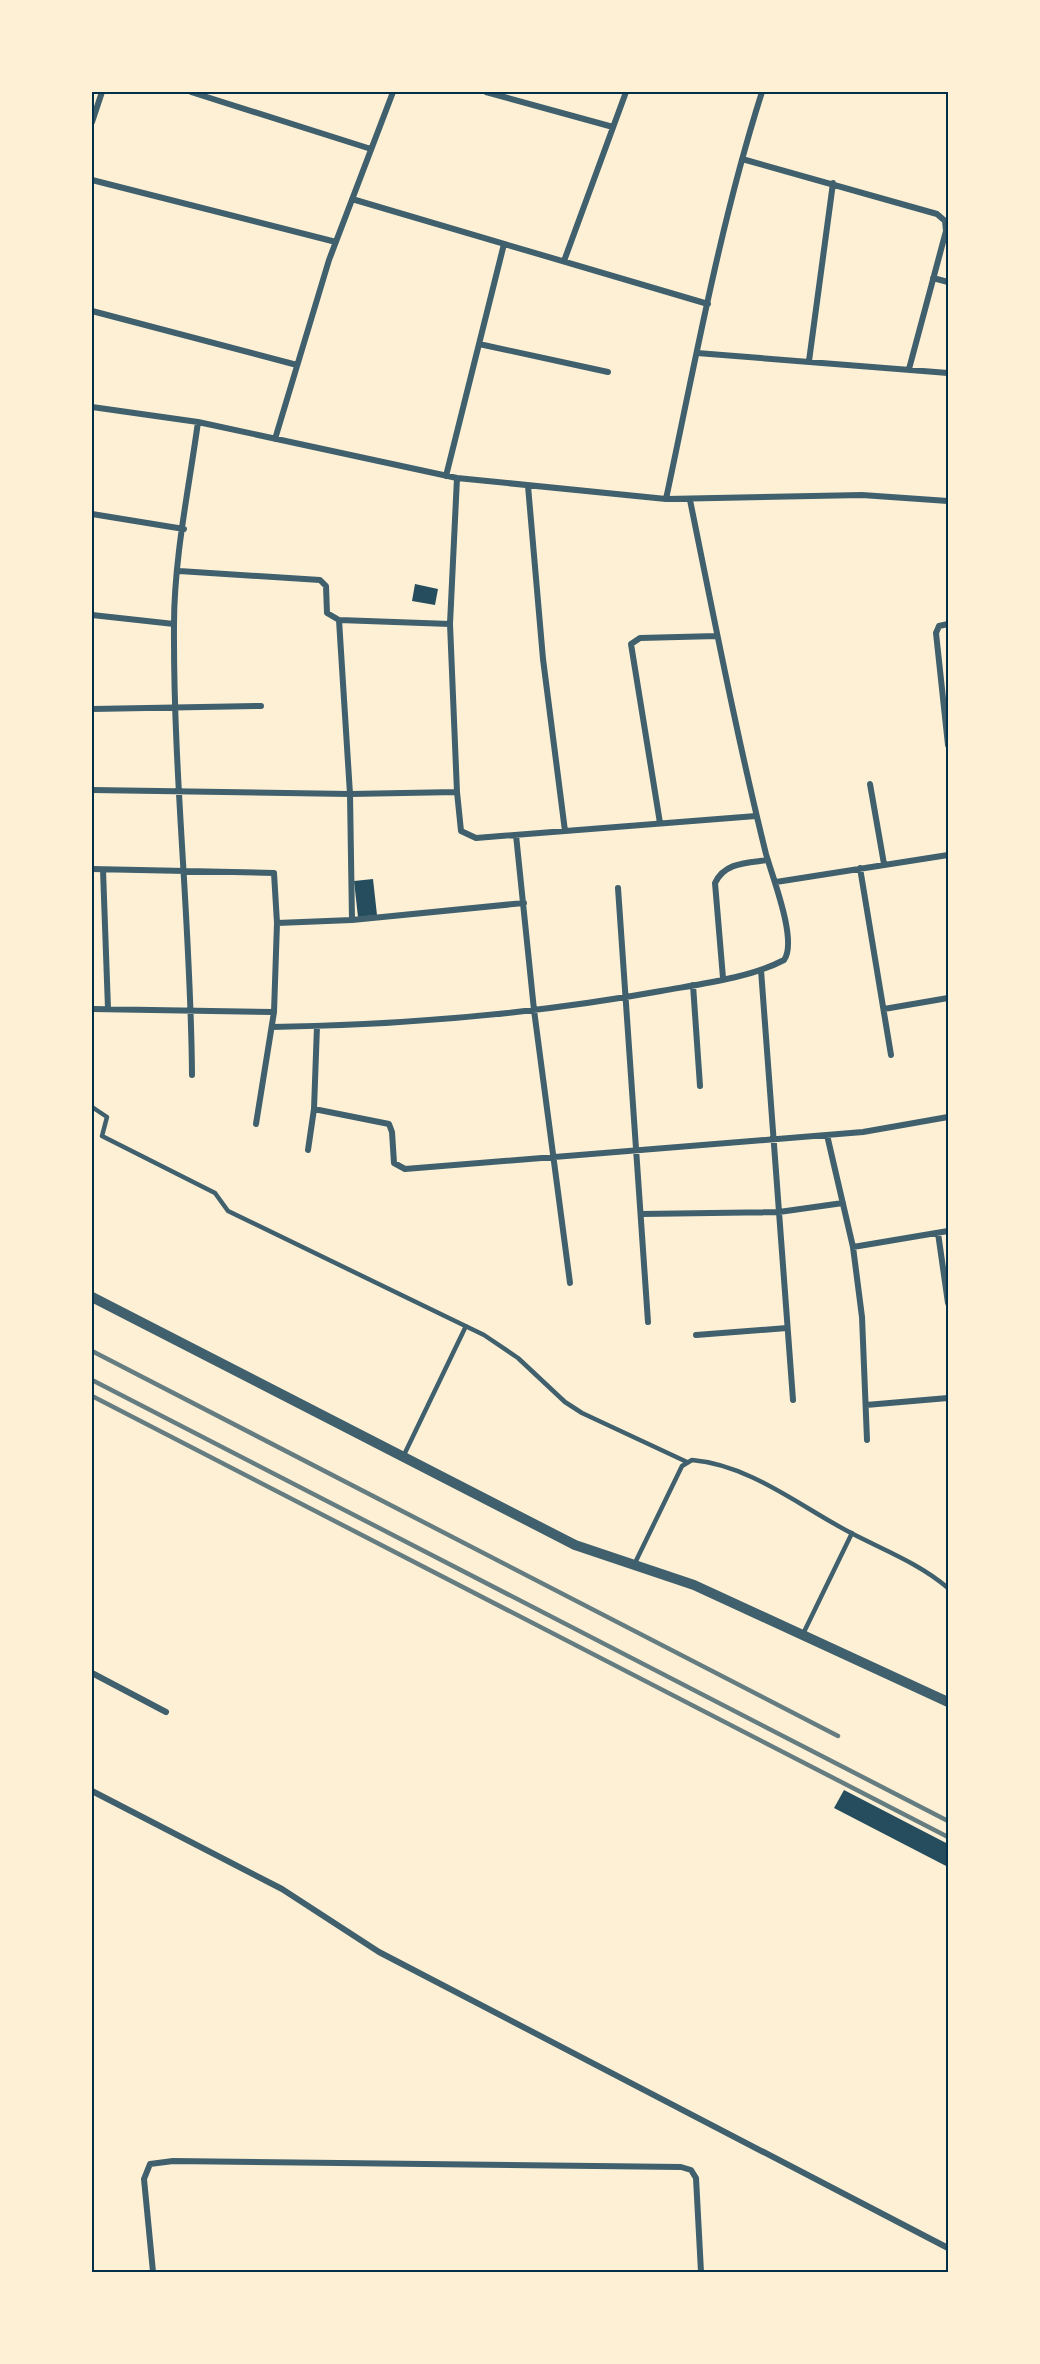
<svg xmlns="http://www.w3.org/2000/svg" width="1040" height="2364" viewBox="0 0 1040 2364" font-family="'Titillium Web',sans-serif">
  <style>
    .building { fill: #264d5e }
    .lines { fill: none; stroke-linecap: round; stroke-linejoin: round }
    .service { stroke: #3f606c; stroke-width: 4.5 }
    .minor { stroke: #3f606c; stroke-width: 6 }
    .tertiary { stroke: #3f606c; stroke-width: 10 }
    .rail { stroke: #657d81; stroke-width: 4.5 }
    .neatline { fill: none; stroke: #003049; stroke-width: 2 }
  </style>
  <rect width="100%" height="100%" fill="#fdf0d5"/>
  <path class="building" d="M 415,584 L 438,589 L 435,605 L 412,601 Z
    M 373,879 L 377,915 L 358,917 L 354,881 Z
    M 844,1790 L 948,1844 L 948,1867 L 834,1808 Z"/>
  <g class="lines">
    <path class="service" d="M 92,1107 L 107,1117 L 102,1136 L 215,1193 L 228,1211 L 484,1335 L 518,1358 L 565,1402 L 582,1413 L 687,1462
      M 403,1457 L 466,1326
      M 634,1565 L 682,1466 L 692,1460 C 751,1465 802,1508 853,1534 C 886,1551 920,1564 948,1588
      M 803,1634 L 852,1533"/>
    <path class="minor" d="M 191,92 L 371,149
      M 486,92 L 613,127
      M 92,122 L 102,92
      M 742,159 L 937,214 L 945,221 L 946,231 L 909,369
      M 92,180 L 336,242
      M 352,199 L 708,304
      M 564,261 L 626,92
      M 933,278 L 948,282
      M 92,311 L 297,365
      M 479,344 L 608,372
      M 697,353 L 948,373
      M 809,361 L 833,183
      M 92,407 L 198,422 L 457,478 L 666,499 L 862,495 L 948,501
      M 275,439 L 329,260 L 393,92
      M 446,476 L 504,244
      M 457,478 L 450,624 L 457,792 L 461,831 L 476,838 L 756,816
      M 528,486 L 543,659 L 565,831
      M 666,499 C 695,363 720,224 762,92
      M 92,514 L 184,529
      M 179,571 L 320,580 L 326,586 L 327,613 L 339,620 L 450,624
      M 92,615 L 174,624
      M 339,620 L 350,794 L 352,920
      M 948,624 L 939,626 L 936,633 L 948,745
      M 92,709 L 261,706
      M 870,784 L 884,864
      M 92,790 L 350,794 L 457,792
      M 660,823 L 631,644 L 640,638 L 717,636
      M 516,835 L 534,1010 L 570,1283
      M 860,868 L 891,1055
      M 92,869 L 274,873 L 277,923 L 274,1012 L 256,1124
      M 103,870 L 108,1009
      M 776,882 L 948,855
      M 618,888 L 648,1322
      M 277,923 L 352,920 L 524,903
      M 761,970 L 793,1400
      M 723,978 L 715,883 C 725,862 747,863 768,860
      M 693,985 L 700,1086
      M 92,1009 L 274,1012
      M 884,1009 L 948,998
      M 272,1027 C 402,1025 534,1014 661,991 C 700,984 750,978 784,960 C 798,941 772,876 766,854 C 737,737 714,618 690,500
      M 192,1075 C 191,925 173,775 174,625 C 174,558 189,488 198,422
      M 314,1109 L 389,1124 L 392,1132 L 394,1163 L 405,1169 L 863,1132 L 948,1117
      M 827,1135 L 853,1247 L 862,1317 L 867,1440
      M 308,1150 L 314,1109 L 317,1026
      M 641,1214 L 779,1212 L 843,1203
      M 938,1233 L 948,1303
      M 853,1247 L 948,1231
      M 696,1335 L 787,1328
      M 866,1405 L 948,1398
      M 92,1673 L 166,1712
      M 92,1791 L 282,1889 L 379,1952 L 948,2248
      M 153,2272 L 144,2179 L 150,2164 L 173,2161 L 681,2167 L 691,2170 L 696,2178 L 701,2272"/>
    <path class="tertiary" d="M 92,1297 L 575,1545 L 694,1585 L 948,1702"/>
    <path class="rail" d="M 92,1351 L 838,1736
      M 92,1380 L 948,1821
      M 92,1396 L 948,1837"/>
  </g>
  <rect width="1040" height="2364" fill="none" stroke="#fdf0d5" stroke-width="186"/>
  <rect x="93" y="93" width="854" height="2178" class="neatline"/>
</svg>
